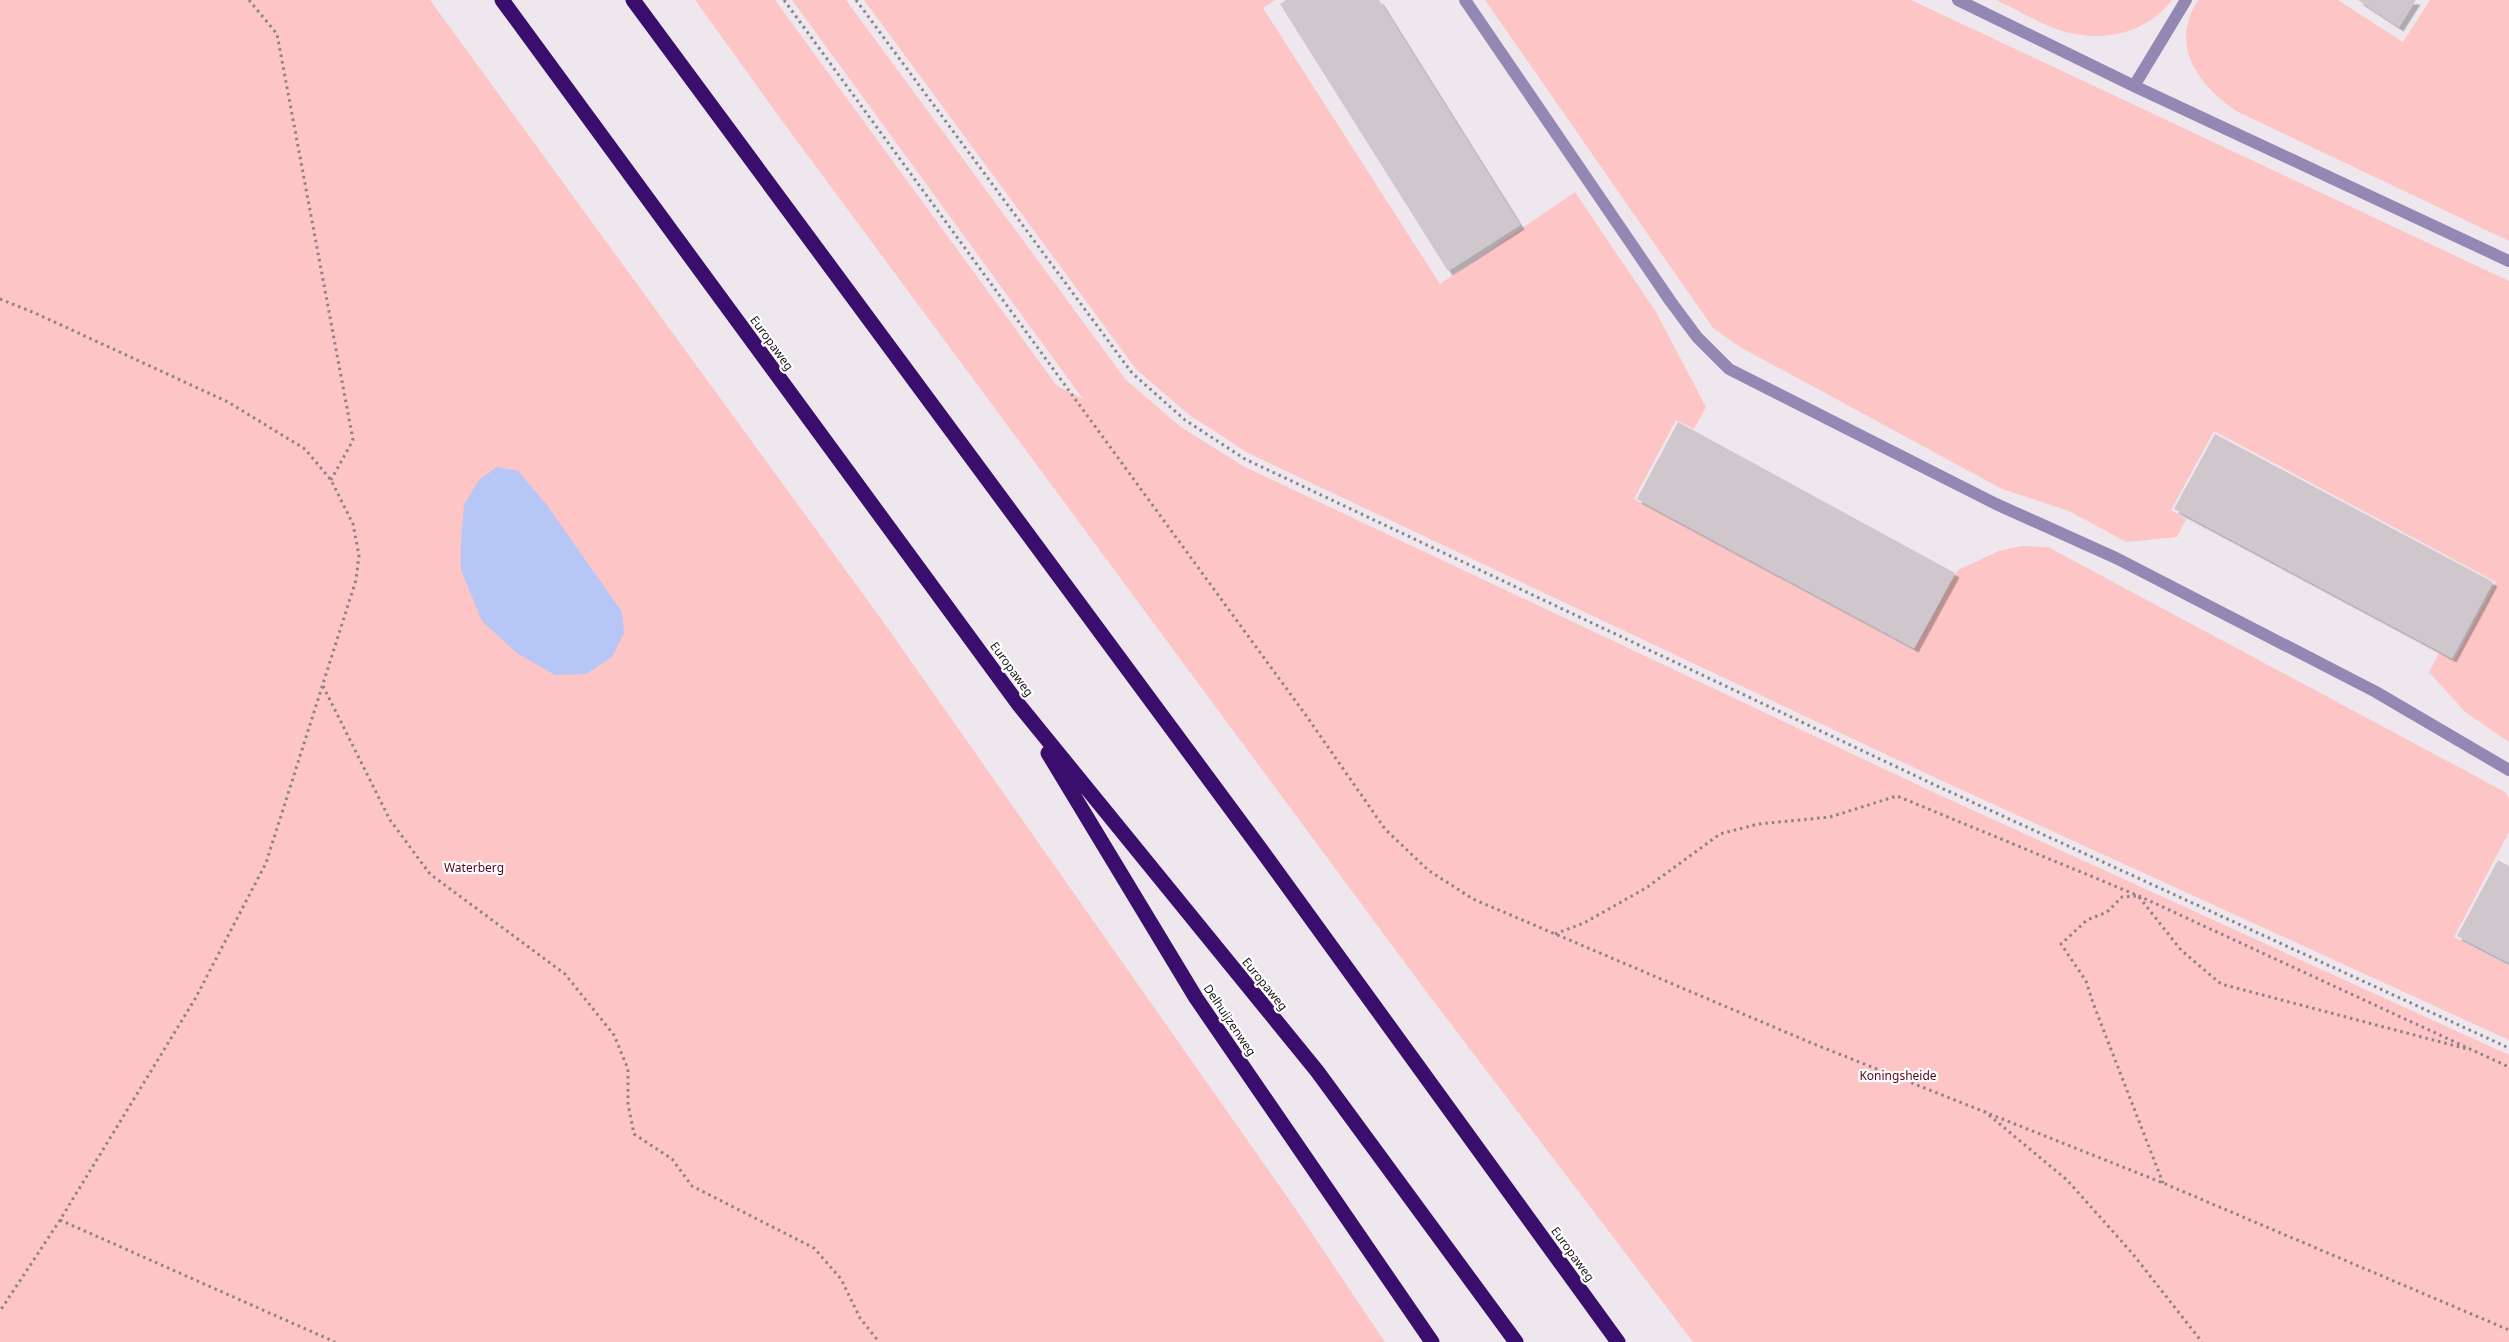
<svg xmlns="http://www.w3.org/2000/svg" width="2509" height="1342" viewBox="0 0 2509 1342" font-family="'Noto Sans',sans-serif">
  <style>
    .green { fill: #fdc5c6 }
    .water { fill: #b6c6f6 }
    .building { fill: #cfc7cb; filter: url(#shadow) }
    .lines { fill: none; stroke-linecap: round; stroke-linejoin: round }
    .path { stroke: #888488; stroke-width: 3; stroke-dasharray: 2.5 4; stroke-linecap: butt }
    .service { stroke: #9388b4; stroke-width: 12 }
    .motorway { stroke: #390e6d; stroke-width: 15 }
    .labels { text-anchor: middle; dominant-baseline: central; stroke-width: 4.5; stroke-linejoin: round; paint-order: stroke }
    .street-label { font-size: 12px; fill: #191719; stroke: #fff }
    .park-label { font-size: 12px; fill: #5a0316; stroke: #fff }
  </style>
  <defs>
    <filter id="shadow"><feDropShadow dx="4.5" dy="4.5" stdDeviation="0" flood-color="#0004"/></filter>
  </defs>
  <rect width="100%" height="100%" fill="#eee8ee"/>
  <path class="green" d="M 0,0 L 430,0 L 882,620 L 1295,1208 L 1385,1342 L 0,1342 Z
    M 695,0 L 775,0 L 1057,386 L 1083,399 L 792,0 L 846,0 L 1126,380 L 1181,427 L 1243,466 L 1933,792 L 2509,1055 L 2509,1342 L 1693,1342 L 1425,990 L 780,118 Z
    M 864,0 L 1275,0 L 1263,8 L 1440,284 L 1575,192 L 1656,312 L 1706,407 L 1694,429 L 1676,420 L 1634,499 L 1914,650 L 1958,570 L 1999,551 L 2021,546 L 2048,547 L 2505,792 L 2509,798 L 2509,832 L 2454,937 L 2509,966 L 2509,1040 L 1938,779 L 1248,453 L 1188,414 L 1136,369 Z
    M 1485,0 L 1911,0 L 2509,281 L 2509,742 L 2465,712 L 2429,672 L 2439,653 L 2454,660 L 2496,582 L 2214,431 L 2171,510 L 2186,519 L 2177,537 L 2126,542 L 2069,511 L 2002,489 L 1740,347 L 1713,328 Z
    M 1996,0 L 2172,0 C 2146,34 2103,43 2062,31 C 2040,24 2018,10 1996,0 Z
    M 2198,0 L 2338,0 L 2403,42 L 2430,0 L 2509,0 L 2509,241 L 2236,111 C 2197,83 2169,46 2198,0 Z"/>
  <path class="water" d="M 497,467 L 518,471 L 546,504 L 622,612 L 624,633 L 612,657 L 586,674 L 555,675 L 517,653 L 482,621 L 461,570 L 461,542 L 464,505 L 479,480 Z"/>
  <path class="building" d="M 1286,0 L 1379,0 L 1520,225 L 1448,271 L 1280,4 Z
    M 2358,0 L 2416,0 L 2399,27 Z
    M 1678,422 L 1955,573 L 1914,648 L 1637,499 Z
    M 2215,434 L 2493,582 L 2452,658 L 2174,509 Z
    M 2498,860 L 2509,866 L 2509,963 L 2457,936 Z"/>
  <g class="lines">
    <path class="path" d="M 249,0 L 277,34 L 353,440 L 331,480
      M 784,0 L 1305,714 L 1385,829 L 1428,870 L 1473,899 L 1809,1042 L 2163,1183 L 2509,1330
      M 856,0 L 1132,373 L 1185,420 L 1245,459 L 1935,785 L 2509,1048
      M 0,299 L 35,313 L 228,402 L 305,449 L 331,480 L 353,524 L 359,555 L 356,580 L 266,863 L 195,999 L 60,1220 L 0,1311
      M 323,686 L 390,820 L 430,874 L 565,974 L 614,1035 L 628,1069 L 628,1104 L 634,1134 L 672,1159 L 692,1186 L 814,1248 L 841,1279 L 860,1318 L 879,1342
      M 2136,896 L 2122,897 L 2107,912 L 2087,920 L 2061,944 L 2086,981 L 2093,1003 L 2163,1183
      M 2139,897 L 2181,950 L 2221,984 L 2471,1050
      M 1555,934 L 1584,923 L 1646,888 L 1720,834 L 1758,824 L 1830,817 L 1897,796 L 2139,896 L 2509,1067
      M 1984,1111 L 2067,1180 L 2132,1253 L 2202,1342
      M 60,1220 L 335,1342"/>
    <path class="service" d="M 1465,0 L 1671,302 L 1697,337 L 1729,369 L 1996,504 L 2116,558 L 2376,692 L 2509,770
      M 1958,0 L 2134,86 L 2509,261
      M 2134,86 L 2186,0"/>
    <path class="motorway" d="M 502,0 L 1019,705 L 1317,1071 L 1516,1342
      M 633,0 L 1262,851 L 1618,1342
      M 1048,753 L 1196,998 L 1432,1342"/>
  </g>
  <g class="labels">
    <g class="street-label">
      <text transform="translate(772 343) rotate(54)">Europaweg</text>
      <text transform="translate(1012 669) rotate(54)">Europaweg</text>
      <text transform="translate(1265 984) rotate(51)">Europaweg</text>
      <text transform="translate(1230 1020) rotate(56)">Delhuijzenweg</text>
      <text transform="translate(1573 1254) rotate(54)">Europaweg</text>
    </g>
    <g class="park-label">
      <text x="474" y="867">Waterberg</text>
      <text x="1898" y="1075">Koningsheide</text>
    </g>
  </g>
</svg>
